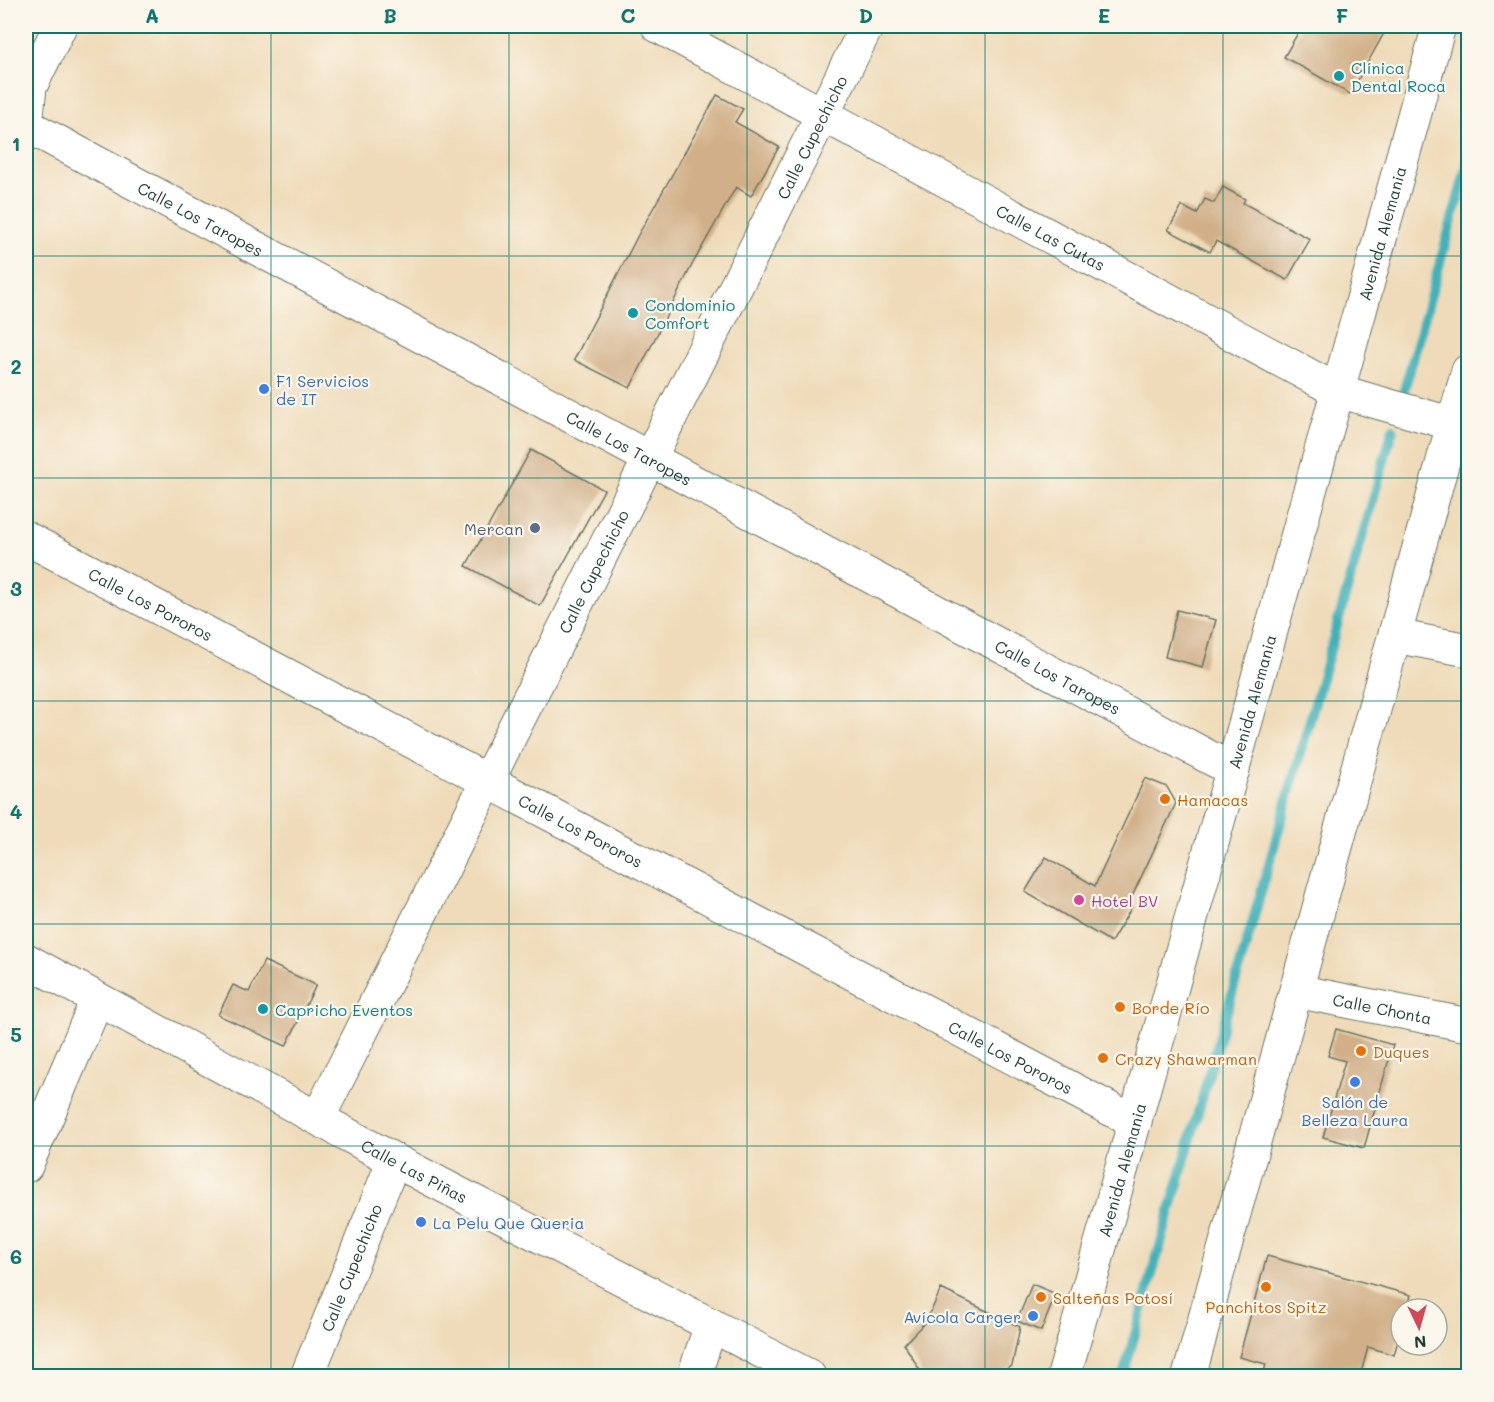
<svg xmlns="http://www.w3.org/2000/svg" width="1494" height="1402" viewBox="0 0 1494 1402" font-family="Mali,sans-serif">
  <style>
    .lines { fill: none; stroke-linecap: round; stroke-linejoin: round }
    .stream { stroke: #42b2ba; stroke-width: 10 }
    .building { fill: #d1b089 }
    .minor-casing { stroke: #687463; stroke-width: 35 }
    .major-casing { stroke: #687463; stroke-width: 35 }
    .minor { stroke: #fff; stroke-width: 33 }
    .major { stroke: #fff; stroke-width: 33 }
    .grid { fill: none; stroke: #0f766e; stroke-width: 1.5; stroke-opacity: 0.55 }
    .culture-dot { fill: #0f9aa8; stroke: #fbf7ec; stroke-width: 2 }
    .shop-dot { fill: #3f7fe0; stroke: #fbf7ec; stroke-width: 2 }
    .service-dot { fill: #5c6f8a; stroke: #fbf7ec; stroke-width: 2 }
    .food-dot { fill: #e8710a; stroke: #fbf7ec; stroke-width: 2 }
    .hotel-dot { fill: #d1479c; stroke: #fbf7ec; stroke-width: 2 }
    .labels { text-anchor: middle; dominant-baseline: central; stroke-width: 4.5; stroke-linejoin: round; paint-order: stroke }
    .culture-label { font-size: 16px; fill: #0d838f; stroke: #fbf7ec; text-anchor: start }
    .street-label { font-size: 16px; fill: #1f3d34; stroke: #fbf7ec }
    .shop-label { font-size: 16px; fill: #366cbe; stroke: #fbf7ec; text-anchor: start }
    .service-label { font-size: 16px; fill: #4e5e75; stroke: #fbf7ec; text-anchor: end }
    .food-label { font-size: 16px; fill: #c56008; stroke: #fbf7ec; text-anchor: start }
    .hotel-label { font-size: 16px; fill: #b23c85; stroke: #fbf7ec; text-anchor: start }
    .neatline { fill: none; stroke: #0f766e; stroke-width: 2 }
    .grid-label { font-size: 20px; text-anchor: middle; font-weight: bold; fill: #0f766e }
  </style>
  <rect width="100%" height="100%" fill="#fbf7ec"/>
  <filter id="ink" filterUnits="userSpaceOnUse"><feTurbulence type="fractalNoise" baseFrequency=".0167" numOctaves="2"/><feDisplacementMap in="SourceGraphic" scale="12" xChannelSelector="R" yChannelSelector="G"/><feConvolveMatrix kernelMatrix="1 2 1 2 8 2 1 2 1" color-interpolation-filters="sRGB"/></filter>
  <filter id="wash" filterUnits="userSpaceOnUse"><feTurbulence type="fractalNoise" baseFrequency=".008" numOctaves="4" result="noise"/><feDisplacementMap in="SourceGraphic" scale="24" xChannelSelector="R" yChannelSelector="G"/><feGaussianBlur stdDeviation="1.35" result="paint"/><feColorMatrix in="noise" values="0 0 0 0 0 0 0 0 0 0 0 0 0 0 0 0 0 1.4 0 .05"/><feComposite in="paint" operator="in"/></filter>
  <g filter="url(#wash)">
    <rect width="100%" height="100%" fill="#efdbb9"/>
    <g class="lines">
      <path class="stream" d="M 1403,394 L 1468,163
        M 1123,1376 L 1393,429"/>
    </g>
    <g id="blocks">
      <path class="building" d="M 1302,26 L 1388,26 L 1350,94 L 1284,57 Z
        M 717,95 L 743,109 L 735,122 L 779,147 L 751,196 L 736,187 L 692,265 L 630,388 L 574,360 L 637,237 Z
        M 1223,187 L 1245,199 L 1243,203 L 1310,239 L 1287,280 L 1216,241 L 1210,252 L 1168,230 L 1182,206 L 1197,214 L 1205,199 L 1214,203 Z
        M 531,450 L 604,490 L 540,606 L 466,566 Z
        M 1177,610 L 1216,620 L 1203,667 L 1165,657 Z
        M 1145,778 L 1167,787 L 1176,803 L 1128,905 L 1132,907 L 1111,942 L 1025,892 L 1046,857 L 1095,886 Z
        M 264,961 L 316,985 L 286,1046 L 218,1015 L 233,985 L 249,992 Z
        M 1336,1029 L 1393,1045 L 1364,1148 L 1323,1137 L 1345,1061 L 1328,1056 Z
        M 1267,1256 L 1411,1295 L 1407,1309 L 1401,1309 L 1401,1329 L 1394,1355 L 1368,1347 L 1360,1377 L 1263,1377 L 1266,1364 L 1239,1357 Z
        M 1032,1284 L 1056,1294 L 1041,1331 L 1017,1321 Z
        M 941,1289 L 1020,1327 L 1012,1366 L 993,1377 L 924,1377 L 904,1344 L 927,1320 Z"/>
    </g>
  </g>
  <g filter="url(#ink)">
    <use href="#blocks" fill-opacity="0" stroke="#687463" stroke-width="1.5"/>
    <g class="lines">
      <g class="minor-casing">
        <g id="minor">
          <path id="s1" d="M 658,26 L 1338,391 L 1453,424"/>
          <path id="s2" d="M 26,125 L 1233,770"/>
          <path d="M 26,125 L 30,87 L 60,26"/>
          <path id="s3" d="M 26,538 L 1135,1122"/>
          <path d="M 1395,636 L 1468,650"/>
          <path id="s4" d="M 26,960 L 394,1160 L 809,1376"/>
          <path id="s5" d="M 1296,991 L 1468,1025"/>
          <path id="s6" d="M 318,1118 L 867,26"/>
          <path d="M 26,1166 L 97,1000"/>
          <path id="s7" d="M 307,1376 L 394,1160"/>
          <path d="M 694,1376 L 711,1325"/>
        </g>
      </g>
      <g class="major-casing">
        <g id="major">
          <path id="s8" d="M 1064,1376 L 1439,26"/>
          <path d="M 1189,1376 L 1468,371"/>
        </g>
      </g>
      <use href="#minor" class="minor"/>
      <use href="#major" class="major"/>
    </g>
  </g>
  <path class="grid" d="M 271,26 L 271,1376M 509,26 L 509,1376M 747,26 L 747,1376M 985,26 L 985,1376M 1223,26 L 1223,1376M 26,256 L 1468,256M 26,478 L 1468,478M 26,701 L 1468,701M 26,924 L 1468,924M 26,1146 L 1468,1146"/>
  <g class="culture-dot">
    <circle cx="1339" cy="76" r="6"/>
    <circle cx="633" cy="313" r="6"/>
    <circle cx="263" cy="1009" r="6"/>
  </g>
  <g class="shop-dot">
    <circle cx="264" cy="389" r="6"/>
    <circle cx="1355" cy="1082" r="6"/>
    <circle cx="421" cy="1222" r="6"/>
    <circle cx="1033" cy="1316" r="6"/>
  </g>
  <circle class="service-dot" cx="535" cy="528" r="6"/>
  <g class="food-dot">
    <circle cx="1165" cy="799" r="6"/>
    <circle cx="1120" cy="1007" r="6"/>
    <circle cx="1361" cy="1051" r="6"/>
    <circle cx="1103" cy="1058" r="6"/>
    <circle cx="1266" cy="1287" r="6"/>
    <circle cx="1041" cy="1297" r="6"/>
  </g>
  <circle class="hotel-dot" cx="1079" cy="900" r="6"/>
  <g class="labels">
    <g class="culture-label">
      <text x="1351" y="67">Clínica<tspan x="1351" dy="18">Dental Roca</tspan></text>
      <text x="645" y="304">Condominio<tspan x="645" dy="18">Comfort</tspan></text>
      <text x="275" y="1009">Capricho Eventos</text>
    </g>
    <g class="street-label">
      <text stroke="none"><textPath href="#s6" startOffset="1098">Calle Cupechicho</textPath></text>
      <text stroke="none"><textPath href="#s2" startOffset="198">Calle Los Taropes</textPath></text>
      <text stroke="none"><textPath href="#s8" startOffset="1186">Avenida Alemania</textPath></text>
      <text stroke="none"><textPath href="#s1" startOffset="446">Calle Las Cutas</textPath></text>
      <text stroke="none"><textPath href="#s2" startOffset="684">Calle Los Taropes</textPath></text>
      <text stroke="none"><textPath href="#s6" startOffset="612">Calle Cupechicho</textPath></text>
      <text stroke="none"><textPath href="#s3" startOffset="141">Calle Los Pororos</textPath></text>
      <text stroke="none"><textPath href="#s2" startOffset="1170">Calle Los Taropes</textPath></text>
      <text stroke="none"><textPath href="#s8" startOffset="700">Avenida Alemania</textPath></text>
      <text stroke="none"><textPath href="#s3" startOffset="627">Calle Los Pororos</textPath></text>
      <text stroke="none"><textPath href="#s5" startOffset="88">Calle Chonta</textPath></text>
      <text stroke="none"><textPath href="#s3" startOffset="1113">Calle Los Pororos</textPath></text>
      <text stroke="none"><textPath href="#s8" startOffset="214">Avenida Alemania</textPath></text>
      <text stroke="none"><textPath href="#s4" startOffset="442">Calle Las Piñas</textPath></text>
      <text stroke="none"><textPath href="#s7" startOffset="117">Calle Cupechicho</textPath></text>
    </g>
    <g class="shop-label">
      <text x="276" y="380">F1 Servicios<tspan x="276" dy="18">de IT</tspan></text>
      <text x="1355" y="1101" text-anchor="middle">Salón de<tspan x="1355" dy="18">Belleza Laura</tspan></text>
      <text x="433" y="1222">La Pelu Que Queria</text>
      <text x="1021" y="1316" text-anchor="end">Avícola Carger</text>
    </g>
    <g class="service-label">
      <text x="523" y="528">Mercan</text>
    </g>
    <g class="food-label">
      <text x="1177" y="799">Hamacas</text>
      <text x="1132" y="1007">Borde Río</text>
      <text x="1373" y="1051">Duques</text>
      <text x="1115" y="1058">Crazy Shawarman</text>
      <text x="1053" y="1297">Salteñas Potosí</text>
      <text x="1266" y="1306" text-anchor="middle">Panchitos Spitz</text>
    </g>
    <g class="hotel-label">
      <text x="1091" y="900">Hotel BV</text>
    </g>
  </g>
  <rect width="1494" height="1402" fill="none" stroke="#fbf7ec" stroke-width="66"/>
  <g transform="translate(1419 1327) rotate(175)"><circle r="28" fill="#fbf7ec" stroke="#a3ada2" stroke-width="1.5"/>
  <path d="M0-4.5L10 22L0 15L-10 22Z" fill="#d1495b"/>
  <text y="-9" font-size="16" font-weight="bold" text-anchor="middle" fill="#1f3d34">N</text>
  </g>
  <rect x="33" y="33" width="1428" height="1336" class="neatline"/>
  <g class="grid-label">
    <text x="152" y="23">A</text>
    <text x="390" y="23">B</text>
    <text x="628" y="23">C</text>
    <text x="866" y="23">D</text>
    <text x="1104" y="23">E</text>
    <text x="1342" y="23">F</text>
    <text x="16" y="151">1</text>
    <text x="16" y="374">2</text>
    <text x="16" y="596">3</text>
    <text x="16" y="819">4</text>
    <text x="16" y="1042">5</text>
    <text x="16" y="1264">6</text>
  </g>
</svg>
